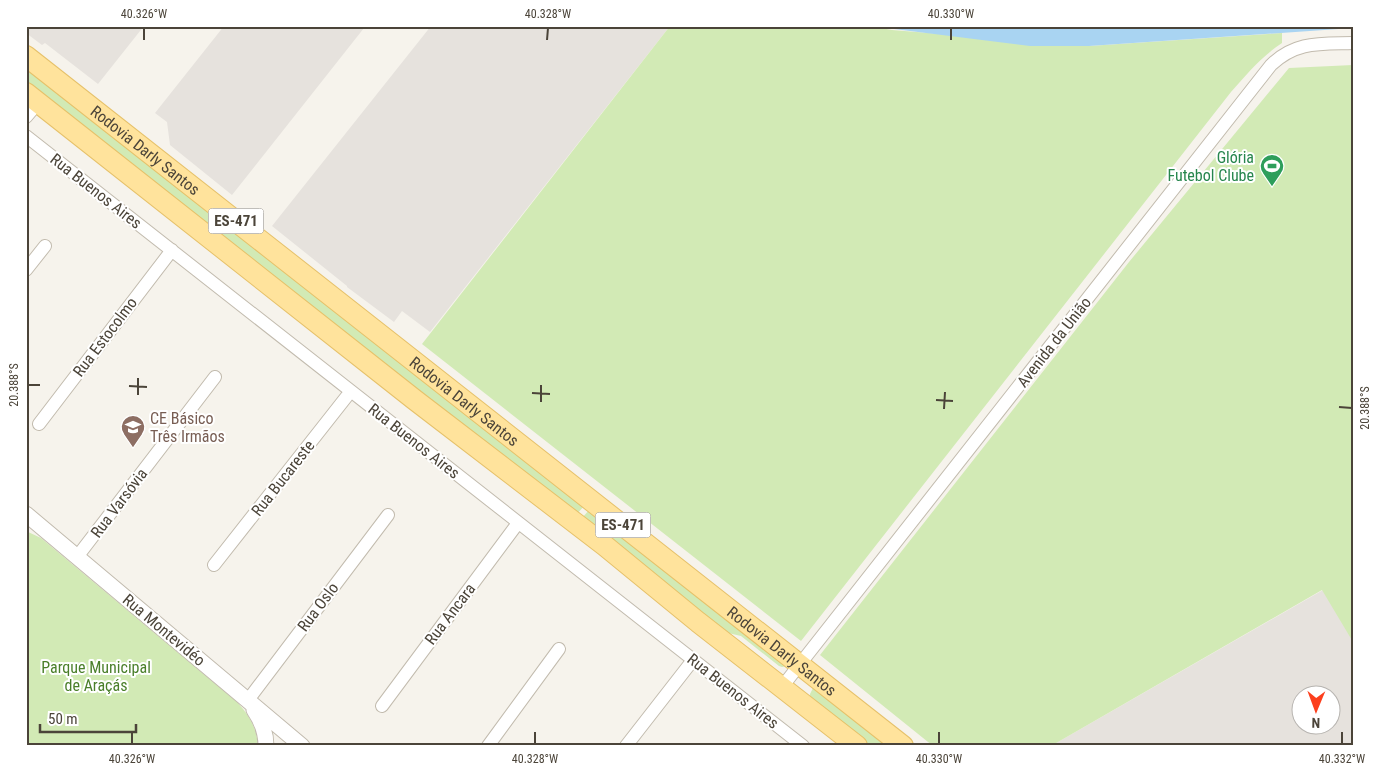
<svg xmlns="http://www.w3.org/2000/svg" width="1379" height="772" viewBox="0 0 1379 772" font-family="'Roboto Condensed',sans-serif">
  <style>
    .industrial { fill: #e6e2dd; fill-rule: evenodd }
    .green { fill: #d2eab5 }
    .water { fill: #a9d4f2 }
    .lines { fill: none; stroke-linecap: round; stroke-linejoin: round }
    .minor-casing { stroke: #c2bbae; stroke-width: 14 }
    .tertiary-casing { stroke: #c2bbae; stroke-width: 17 }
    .primary-casing { stroke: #e6c16a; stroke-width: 22 }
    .minor { stroke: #fff; stroke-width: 12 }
    .tertiary { stroke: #fff; stroke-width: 15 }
    .primary { stroke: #ffe39c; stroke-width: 20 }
    .ticks { fill: none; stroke: #4b4439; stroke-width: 2 }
    .labels { text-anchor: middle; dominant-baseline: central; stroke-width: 4; stroke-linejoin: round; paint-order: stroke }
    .shield { fill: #fff; stroke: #817c74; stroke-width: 1 }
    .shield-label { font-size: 15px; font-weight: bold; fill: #4b4439 }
    .street-label { font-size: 16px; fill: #4b4439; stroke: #fff }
    .leisure-label { font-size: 16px; fill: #27864d; stroke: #fff; text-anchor: end }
    .education-label { font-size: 16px; fill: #785e54; stroke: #fff; text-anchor: start }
    .park-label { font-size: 16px; fill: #4a7f2a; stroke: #fff }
    .neatline { fill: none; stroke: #4b4439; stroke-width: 2 }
    .ticks-label { font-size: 12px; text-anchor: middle; fill: #4b4439 }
  </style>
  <rect width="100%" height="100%" fill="#f6f3ec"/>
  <path class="industrial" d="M 26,26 L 144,26 L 98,84 L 45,43 L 42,45 L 26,33 Z
    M 224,26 L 363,26 L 364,28 L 232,195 L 170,145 L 167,122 L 155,113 Z
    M 431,26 L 670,26 L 430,332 L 402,311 L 394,322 L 347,287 L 347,286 L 272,226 Z
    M 1353,573 L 1353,746 L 1051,746 L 1323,590 ZM 1302,694 L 1332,694 L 1332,724 L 1302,724 Z"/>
  <path class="green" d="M 670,26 L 870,26 L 892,30 L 1089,46 L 1282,33 L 1282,43 C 1262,56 1247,74 1231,92 L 801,641 L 422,344 Z
    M 26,65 L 585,505 L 576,515 L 26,83 Z
    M 1353,65 L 1353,642 L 1322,590 L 1051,746 L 933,746 L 820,655 L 1129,262 L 1289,68 Z
    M 590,509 L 787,666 L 782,667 L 779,666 L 741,636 L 724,632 L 581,519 Z
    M 26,531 L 41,538 L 237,702 C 249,715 257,728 258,746 L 26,746 Z
    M 813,688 L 886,746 L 868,746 L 810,700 L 810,694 Z"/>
  <path class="water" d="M 870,26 L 1353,26 L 1353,28 L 1089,46 L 1030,46 Z"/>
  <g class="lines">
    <g class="minor-casing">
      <path id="minor" d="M 26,117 L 38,103
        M 26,136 L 803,746
        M 26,270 L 45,246
        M 39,424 L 172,250
        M 77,557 L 215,377
        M 214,565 L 351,391
        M 782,687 L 1271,65 C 1296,41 1320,44 1353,43
        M 248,700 L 388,515
        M 382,706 L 518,523
        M 488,746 L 559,649
        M 626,746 L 693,660"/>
    </g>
    <g class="tertiary-casing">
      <path id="tertiary" d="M 26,514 L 302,746
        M 254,710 C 261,720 266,733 266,746"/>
    </g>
    <g class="primary-casing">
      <g id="primary">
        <path id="s1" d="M 26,56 L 903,746"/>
        <path d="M 26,93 L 415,400 L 604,545 L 698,622 L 857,746"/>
      </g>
    </g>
    <use href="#minor" class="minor"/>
    <use href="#tertiary" class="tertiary"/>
    <use href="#primary" class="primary"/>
  </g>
  <path class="ticks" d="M 144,40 L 144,28M 547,40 L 548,28M 951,40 L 951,28M 28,385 L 40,385M 129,386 L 147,387M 532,393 L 550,394M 138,395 L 138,378M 936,400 L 953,401M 541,402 L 541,385M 1339,407 L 1352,408M 944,409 L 945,392M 132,744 L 132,732M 535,744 L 535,732M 939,744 L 939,732M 1342,744 L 1342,732"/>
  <defs>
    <g id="stadium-pin" transform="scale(1.25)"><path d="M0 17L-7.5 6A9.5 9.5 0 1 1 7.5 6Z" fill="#2e9e5b" stroke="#fff"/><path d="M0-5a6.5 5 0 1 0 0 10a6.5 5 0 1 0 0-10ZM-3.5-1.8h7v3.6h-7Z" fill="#fff"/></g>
    <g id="school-pin" transform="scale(1.25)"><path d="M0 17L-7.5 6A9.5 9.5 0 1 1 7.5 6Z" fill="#8d6e63" stroke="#fff"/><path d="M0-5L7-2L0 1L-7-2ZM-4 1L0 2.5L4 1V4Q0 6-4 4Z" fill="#fff"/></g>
  </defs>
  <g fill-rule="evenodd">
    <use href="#stadium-pin" x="1272" y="166"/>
    <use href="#school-pin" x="133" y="427"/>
  </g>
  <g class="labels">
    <g class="shield">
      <rect x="208.5" y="208.5" width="55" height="25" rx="4"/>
      <rect x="595.5" y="512.5" width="55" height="25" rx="4"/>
    </g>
    <g class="shield-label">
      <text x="236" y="221">ES-471</text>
      <text x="623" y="525">ES-471</text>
    </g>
    <g class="street-label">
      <text stroke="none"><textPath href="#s1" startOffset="152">Rodovia Darly Santos</textPath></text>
      <text transform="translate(96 191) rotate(38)">Rua Buenos Aires</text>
      <text transform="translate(105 337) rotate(-53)">Rua Estocolmo</text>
      <text transform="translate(1054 342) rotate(-52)">Avenida da União</text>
      <text stroke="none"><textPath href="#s1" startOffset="558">Rodovia Darly Santos</textPath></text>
      <text transform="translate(414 441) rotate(38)">Rua Buenos Aires</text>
      <text transform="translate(283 478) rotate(-52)">Rua Bucareste</text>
      <text transform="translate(119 503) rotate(-53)">Rua Varsóvia</text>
      <text transform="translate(318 607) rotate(-53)">Rua Oslo</text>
      <text transform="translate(450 614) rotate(-53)">Rua Ancara</text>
      <text transform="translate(164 630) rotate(40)">Rua Montevidéo</text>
      <text stroke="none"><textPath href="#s1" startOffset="962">Rodovia Darly Santos</textPath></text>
      <text transform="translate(733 691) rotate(38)">Rua Buenos Aires</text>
    </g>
    <g class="leisure-label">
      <text x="1254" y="157">Glória<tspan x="1254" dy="18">Futebol Clube</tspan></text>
    </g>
    <g class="education-label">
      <text x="150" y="418">CE Básico<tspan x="150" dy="18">Três Irmãos</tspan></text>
    </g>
    <g class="park-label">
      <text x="96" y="667">Parque Municipal<tspan x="96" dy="18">de Araçás</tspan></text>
    </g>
  </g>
  <rect width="1379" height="772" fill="none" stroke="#ffffff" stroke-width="55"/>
  <g transform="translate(1316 710) rotate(181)"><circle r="24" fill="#ffffff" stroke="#b7b4b0"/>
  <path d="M0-4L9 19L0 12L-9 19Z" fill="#fc3f1d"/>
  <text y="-8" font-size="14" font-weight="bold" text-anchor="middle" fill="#4b4439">N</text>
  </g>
  <path d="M40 724v8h96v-8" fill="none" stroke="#4b4439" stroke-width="2.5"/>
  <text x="48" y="724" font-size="15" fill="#4b4439" stroke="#ffffff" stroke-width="4" paint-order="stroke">50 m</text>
  <rect x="28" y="28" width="1324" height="716" class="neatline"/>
  <g class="ticks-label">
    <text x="144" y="18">40.326°W</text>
    <text x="548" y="18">40.328°W</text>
    <text x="951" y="18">40.330°W</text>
    <text transform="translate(14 385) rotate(-90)" y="4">20.388°S</text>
    <text transform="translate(1365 408) rotate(-90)" y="4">20.388°S</text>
    <text x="132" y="763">40.326°W</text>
    <text x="535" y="763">40.328°W</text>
    <text x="939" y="763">40.330°W</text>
    <text x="1342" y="763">40.332°W</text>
  </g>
</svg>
